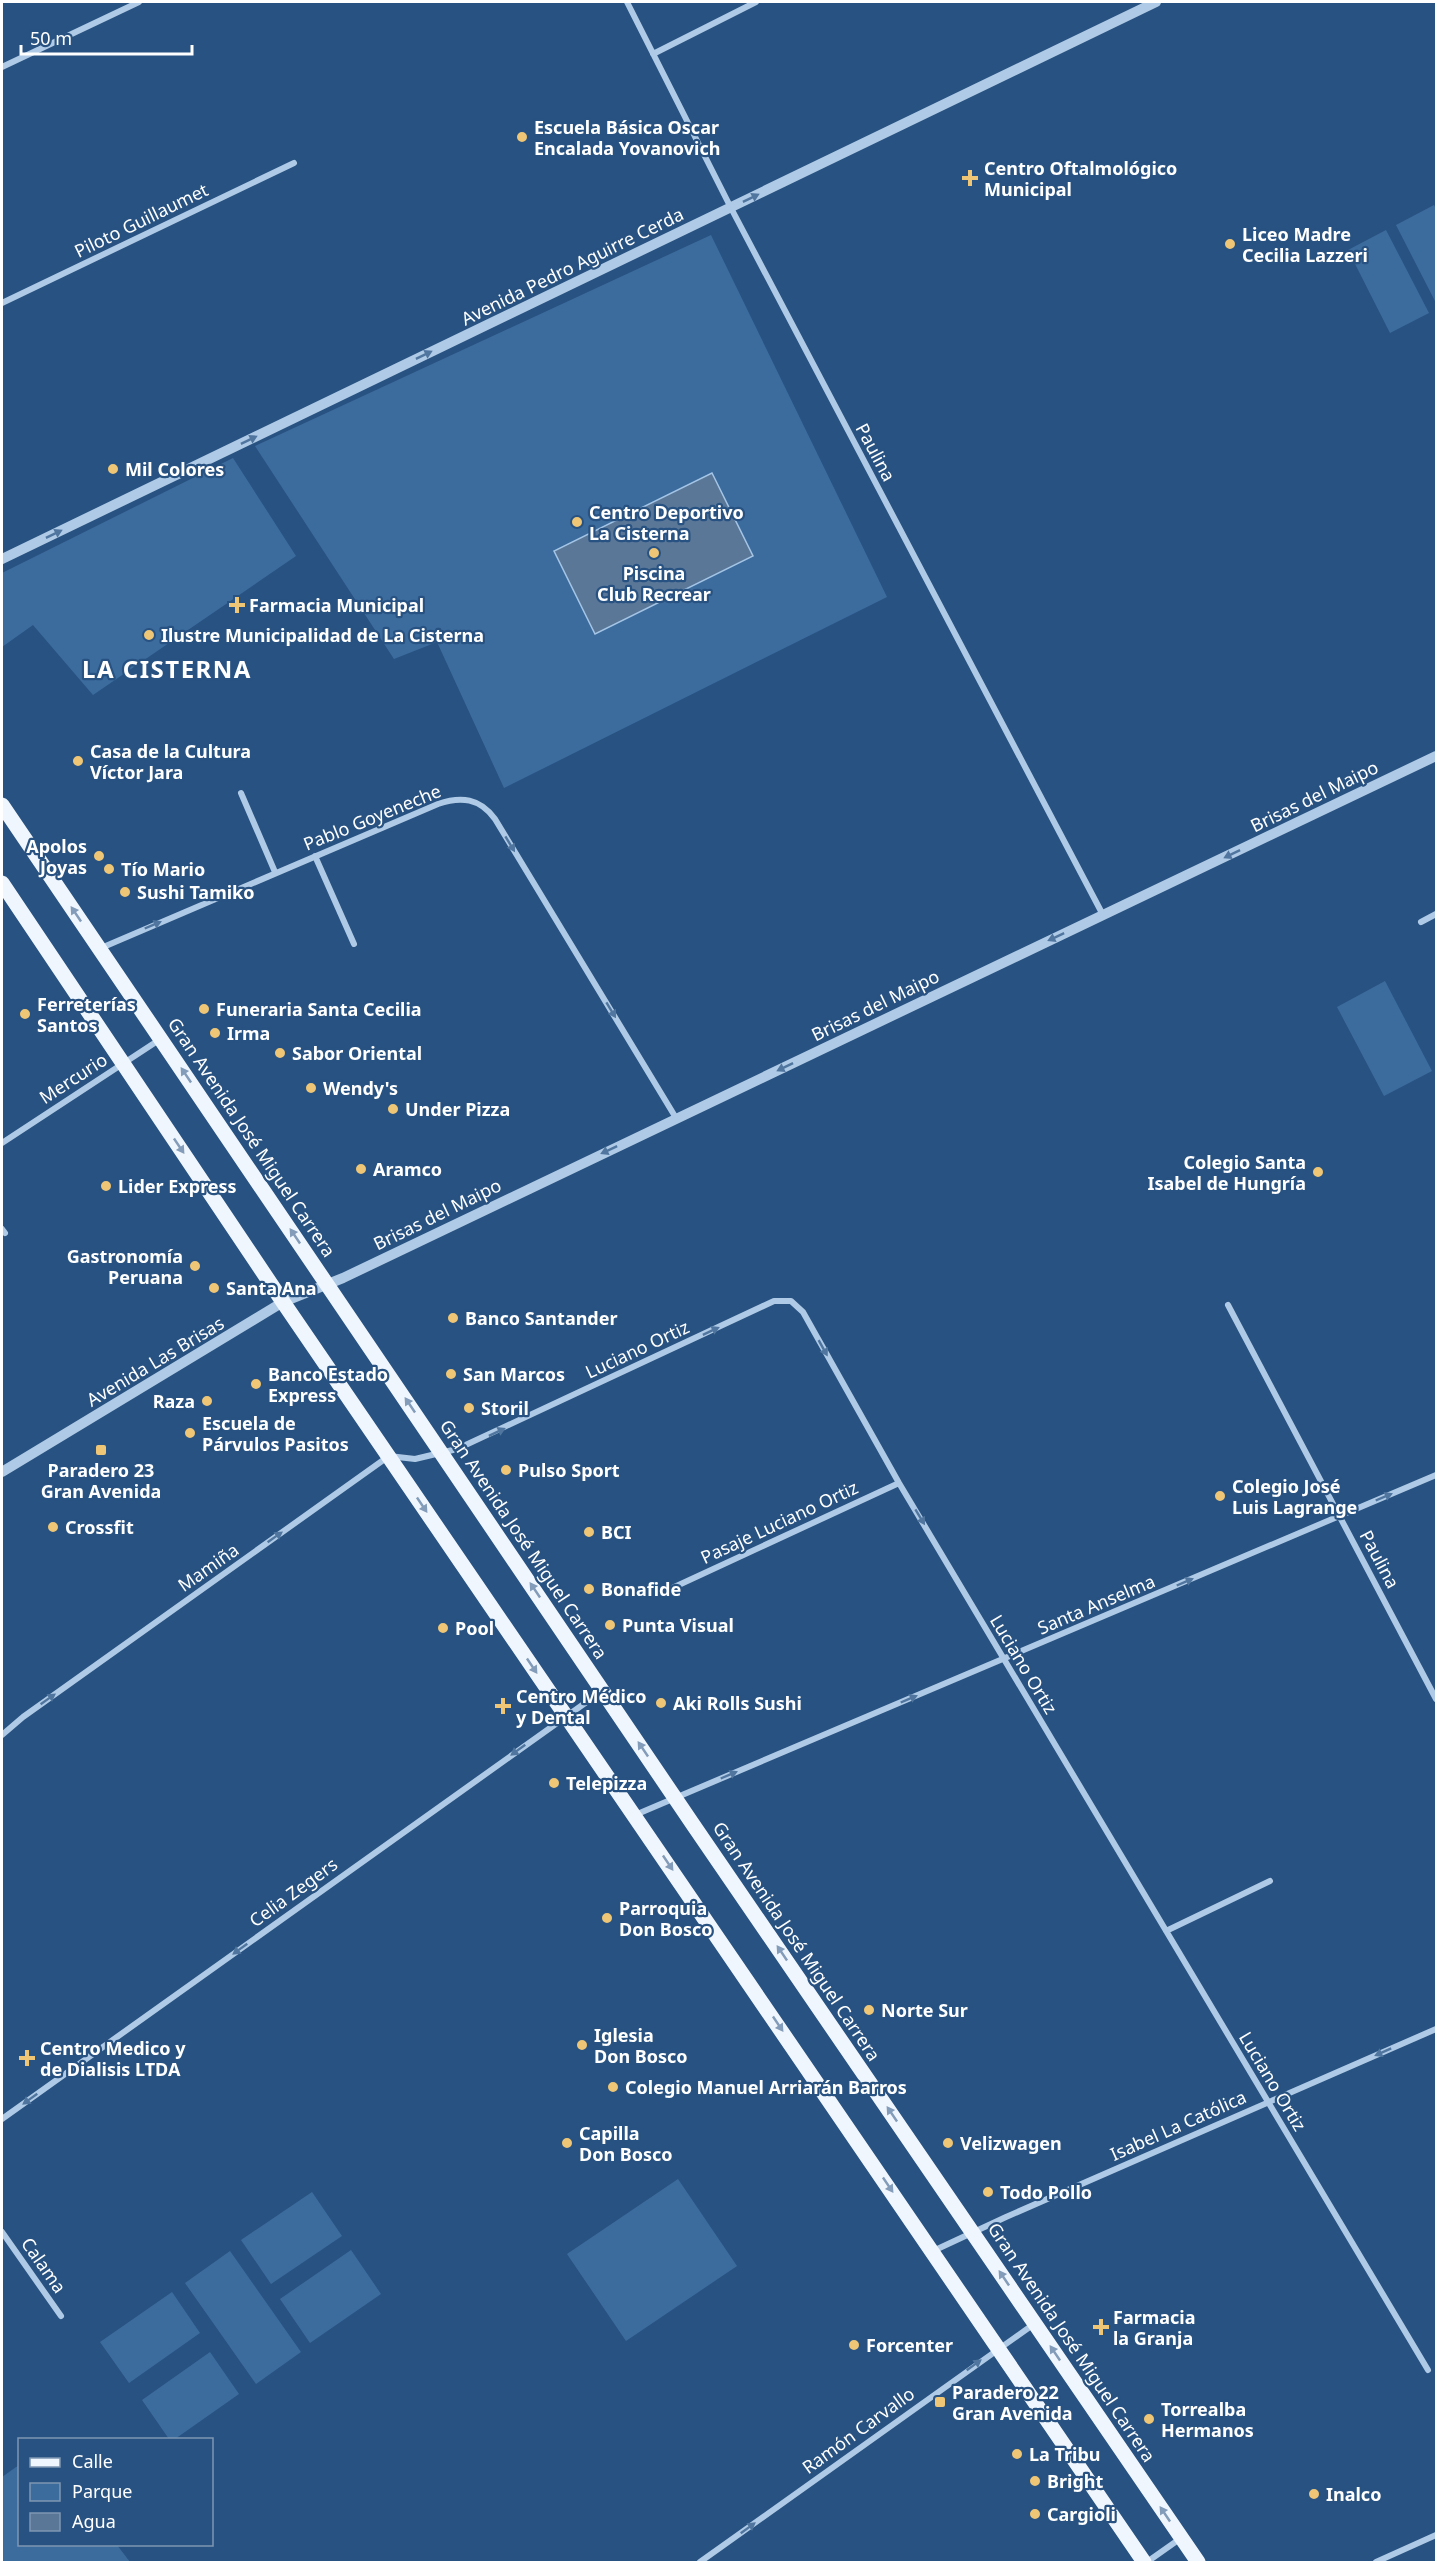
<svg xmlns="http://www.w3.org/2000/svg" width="1438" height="2564" viewBox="0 0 1438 2564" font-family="'Noto Sans',sans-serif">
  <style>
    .green { fill: #3c6c9e }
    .water { fill: #5a7798; stroke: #a4c5e6; stroke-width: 1.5 }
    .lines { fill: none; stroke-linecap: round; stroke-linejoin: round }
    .minor { stroke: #afcae6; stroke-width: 6 }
    .tertiary { stroke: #afcae6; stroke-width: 10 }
    .primary { stroke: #f0f6fd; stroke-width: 15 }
    .oneway { fill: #50769f }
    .oneway2 { fill: #829cb9 }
    .poi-dot { fill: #eec676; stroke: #285281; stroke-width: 2 }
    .labels { text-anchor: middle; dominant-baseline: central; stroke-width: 4.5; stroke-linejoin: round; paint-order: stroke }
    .poi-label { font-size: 18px; font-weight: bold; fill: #fff; stroke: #285281; text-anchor: start }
    .street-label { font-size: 18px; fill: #fff; stroke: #285281 }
    .district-label { font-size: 24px; font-weight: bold; letter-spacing: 1.5px; fill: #fff; stroke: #285281 }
  </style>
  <rect width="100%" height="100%" fill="#285281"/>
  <path class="green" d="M 1434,205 L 1436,209 L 1436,303 L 1396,225 Z
    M 1386,230 L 1429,313 L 1390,333 L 1348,250 Z
    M 711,235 L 887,597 L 504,788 L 437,642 L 394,659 L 255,446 Z
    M 233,458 L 296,556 L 93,695 L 33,625 L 2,647 L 2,573 Z
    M 1385,981 L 1432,1071 L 1384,1096 L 1337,1007 Z
    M 678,2179 L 737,2266 L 626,2341 L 567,2254 Z
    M 312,2192 L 342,2236 L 271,2284 L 241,2240 Z
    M 351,2250 L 381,2294 L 310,2343 L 280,2299 Z
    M 230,2251 L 301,2352 L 256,2384 L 185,2283 Z
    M 172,2292 L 200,2333 L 129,2383 L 100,2342 Z
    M 210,2352 L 239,2394 L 175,2439 L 169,2439 L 142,2400 Z
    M 19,2465 L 20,2544 L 117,2545 L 130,2562 L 2,2562 L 2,2477 Z"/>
  <path class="water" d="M 712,473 L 753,556 L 595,634 L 554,551 Z"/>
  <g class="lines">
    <path class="minor" d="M 627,2 L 731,208 L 1103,915
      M 653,54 L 756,2
      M 2,67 L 139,2
      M 2,303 L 294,163
      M 241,793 L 275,872
      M 315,856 L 354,944
      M 1421,922 L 1436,914
      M 101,948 L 438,804 C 461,796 480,798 495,819 L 676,1118
      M 2,1143 L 159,1040
      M 2,1229 L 5,1233
      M 1228,1305 L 1436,1699
      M 670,1589 L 899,1483
      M 2,1735 L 23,1717 L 389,1456 L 415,1459 L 457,1449 L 774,1301 L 791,1301 L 803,1312 L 899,1483 L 1428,2370
      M 635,1815 L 1436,1475
      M 1166,1931 L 1270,1881
      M 2,2119 L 602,1691
      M 2,2232 L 61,2316
      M 933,2251 L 1006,2217 L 1436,2029
      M 700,2562 L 1034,2324
      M 1147,2562 L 1181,2538
      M 1376,2562 L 1436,2535"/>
    <path class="tertiary" d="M 2,559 L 1156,2
      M 2,1472 L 283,1302 L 343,1278 L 1436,756"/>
    <path class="primary" d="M 2,805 L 694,1826 L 1198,2562
      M 2,883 L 283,1302 L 1144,2562"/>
  </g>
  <defs><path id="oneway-solid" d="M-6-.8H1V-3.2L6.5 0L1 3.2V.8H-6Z" transform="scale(1.5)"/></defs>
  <g class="oneway">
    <use href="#oneway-solid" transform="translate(751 198) rotate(-26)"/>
    <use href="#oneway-solid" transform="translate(424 355) rotate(-26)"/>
    <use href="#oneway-solid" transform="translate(249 440) rotate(-26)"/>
    <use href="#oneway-solid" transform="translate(54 534) rotate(-26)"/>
    <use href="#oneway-solid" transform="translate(510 844) rotate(59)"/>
    <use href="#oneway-solid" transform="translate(1232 854) rotate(154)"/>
    <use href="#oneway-solid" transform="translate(153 925) rotate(-23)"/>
    <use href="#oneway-solid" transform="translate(1056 937) rotate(155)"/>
    <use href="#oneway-solid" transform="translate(611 1010) rotate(59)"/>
    <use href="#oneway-solid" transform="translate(785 1067) rotate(154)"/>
    <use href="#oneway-solid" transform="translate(609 1150) rotate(155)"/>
    <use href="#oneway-solid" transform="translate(711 1331) rotate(-25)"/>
    <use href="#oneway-solid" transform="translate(823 1348) rotate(61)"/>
    <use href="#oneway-solid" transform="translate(497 1432) rotate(-25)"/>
    <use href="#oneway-solid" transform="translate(1384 1497) rotate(-23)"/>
    <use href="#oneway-solid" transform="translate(920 1517) rotate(59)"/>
    <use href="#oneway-solid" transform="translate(275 1537) rotate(-35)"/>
    <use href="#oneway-solid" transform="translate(1185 1582) rotate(-23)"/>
    <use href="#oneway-solid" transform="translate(48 1699) rotate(-35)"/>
    <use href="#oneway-solid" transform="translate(909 1699) rotate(-23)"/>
    <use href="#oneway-solid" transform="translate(518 1750) rotate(144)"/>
    <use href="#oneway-solid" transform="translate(729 1775) rotate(-23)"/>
    <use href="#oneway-solid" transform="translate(240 1949) rotate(144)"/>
    <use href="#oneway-solid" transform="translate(1383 2052) rotate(156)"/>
    <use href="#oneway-solid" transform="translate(30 2099) rotate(144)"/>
    <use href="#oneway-solid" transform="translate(974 2365) rotate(-36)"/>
    <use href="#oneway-solid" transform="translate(748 2528) rotate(-36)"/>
  </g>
  <g class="oneway2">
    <use href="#oneway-solid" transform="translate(76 914) rotate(-124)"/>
    <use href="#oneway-solid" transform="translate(186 1075) rotate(-124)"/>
    <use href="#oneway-solid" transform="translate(179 1146) rotate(56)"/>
    <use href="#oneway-solid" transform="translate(295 1236) rotate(-124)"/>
    <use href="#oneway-solid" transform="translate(410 1405) rotate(-124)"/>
    <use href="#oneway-solid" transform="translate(422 1505) rotate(56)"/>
    <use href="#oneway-solid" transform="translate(535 1590) rotate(-124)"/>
    <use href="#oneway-solid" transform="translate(532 1666) rotate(56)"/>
    <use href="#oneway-solid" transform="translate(643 1749) rotate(-124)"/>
    <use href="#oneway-solid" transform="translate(668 1863) rotate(56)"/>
    <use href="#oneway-solid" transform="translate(782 1953) rotate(-124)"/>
    <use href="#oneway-solid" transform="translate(778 2024) rotate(56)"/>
    <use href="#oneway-solid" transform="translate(892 2114) rotate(-124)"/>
    <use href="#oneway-solid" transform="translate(888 2185) rotate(56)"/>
    <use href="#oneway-solid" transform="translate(1004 2278) rotate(-124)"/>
    <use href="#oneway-solid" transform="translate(1055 2353) rotate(-124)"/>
    <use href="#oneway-solid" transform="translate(1165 2514) rotate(-124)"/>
  </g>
  <g class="poi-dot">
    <circle cx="522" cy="137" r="6"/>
    <path d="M967 169h6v6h6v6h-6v6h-6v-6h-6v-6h6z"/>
    <circle cx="1230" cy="244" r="6"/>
    <circle cx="113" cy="469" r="6"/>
    <circle cx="577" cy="522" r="6"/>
    <circle cx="654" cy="553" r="6"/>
    <path d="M234 596h6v6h6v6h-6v6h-6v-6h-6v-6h6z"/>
    <circle cx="149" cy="635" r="6"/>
    <circle cx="78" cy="761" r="6"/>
    <circle cx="99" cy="856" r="6"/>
    <circle cx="109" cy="869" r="6"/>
    <circle cx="125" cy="892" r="6"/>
    <circle cx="204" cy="1009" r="6"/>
    <circle cx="25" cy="1014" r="6"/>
    <circle cx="215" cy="1033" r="6"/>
    <circle cx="280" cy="1053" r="6"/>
    <circle cx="311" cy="1088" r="6"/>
    <circle cx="393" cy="1109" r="6"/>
    <circle cx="361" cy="1169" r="6"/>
    <circle cx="1318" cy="1172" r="6"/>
    <circle cx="106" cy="1186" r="6"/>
    <circle cx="195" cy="1266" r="6"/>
    <circle cx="214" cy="1288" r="6"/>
    <circle cx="453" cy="1318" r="6"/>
    <circle cx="451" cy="1374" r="6"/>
    <circle cx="256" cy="1384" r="6"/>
    <circle cx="207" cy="1401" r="6"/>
    <circle cx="469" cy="1408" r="6"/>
    <circle cx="190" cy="1433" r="6"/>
    <rect x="95" y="1444" width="12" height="12" rx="3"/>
    <circle cx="506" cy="1470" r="6"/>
    <circle cx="1220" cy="1496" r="6"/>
    <circle cx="53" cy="1527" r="6"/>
    <circle cx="589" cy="1532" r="6"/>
    <circle cx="589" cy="1589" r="6"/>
    <circle cx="610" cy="1625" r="6"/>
    <circle cx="443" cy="1628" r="6"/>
    <circle cx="661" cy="1703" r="6"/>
    <path d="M500 1697h6v6h6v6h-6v6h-6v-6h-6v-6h6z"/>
    <circle cx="554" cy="1783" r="6"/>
    <circle cx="607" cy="1918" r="6"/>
    <circle cx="869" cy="2010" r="6"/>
    <circle cx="582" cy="2045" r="6"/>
    <path d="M24 2049h6v6h6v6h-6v6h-6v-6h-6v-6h6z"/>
    <circle cx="613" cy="2087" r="6"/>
    <circle cx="567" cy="2143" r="6"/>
    <circle cx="948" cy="2143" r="6"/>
    <circle cx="988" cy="2192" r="6"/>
    <path d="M1098 2318h6v6h6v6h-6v6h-6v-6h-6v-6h6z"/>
    <circle cx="854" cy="2345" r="6"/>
    <rect x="934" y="2396" width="12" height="12" rx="3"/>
    <circle cx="1149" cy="2419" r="6"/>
    <circle cx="1017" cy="2454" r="6"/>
    <circle cx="1035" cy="2481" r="6"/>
    <circle cx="1314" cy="2494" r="6"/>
    <circle cx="1035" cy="2514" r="6"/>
  </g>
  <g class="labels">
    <g class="poi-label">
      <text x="534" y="127">Escuela Básica Oscar<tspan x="534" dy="21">Encalada Yovanovich</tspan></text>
      <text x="984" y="168">Centro Oftalmológico<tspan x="984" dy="21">Municipal</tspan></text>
      <text x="1242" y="234">Liceo Madre<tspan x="1242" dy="21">Cecilia Lazzeri</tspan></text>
      <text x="125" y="469">Mil Colores</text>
      <text x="589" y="512">Centro Deportivo<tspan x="589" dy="21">La Cisterna</tspan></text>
      <text x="654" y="573" text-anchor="middle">Piscina<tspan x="654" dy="21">Club Recrear</tspan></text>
      <text x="249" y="605">Farmacia Municipal</text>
      <text x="161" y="635">Ilustre Municipalidad de La Cisterna</text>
      <text x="90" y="751">Casa de la Cultura<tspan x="90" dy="21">Víctor Jara</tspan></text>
      <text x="87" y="846" text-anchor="end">Apolos<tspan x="87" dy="21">Joyas</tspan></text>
      <text x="121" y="869">Tío Mario</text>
      <text x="137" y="892">Sushi Tamiko</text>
      <text x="37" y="1004">Ferreterías<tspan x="37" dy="21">Santos</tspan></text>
      <text x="216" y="1009">Funeraria Santa Cecilia</text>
      <text x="227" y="1033">Irma</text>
      <text x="292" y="1053">Sabor Oriental</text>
      <text x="323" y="1088">Wendy's</text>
      <text x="405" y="1109">Under Pizza</text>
      <text x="1306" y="1162" text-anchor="end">Colegio Santa<tspan x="1306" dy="21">Isabel de Hungría</tspan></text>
      <text x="373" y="1169">Aramco</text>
      <text x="118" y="1186">Lider Express</text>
      <text x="183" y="1256" text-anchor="end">Gastronomía<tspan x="183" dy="21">Peruana</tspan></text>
      <text x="226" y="1288">Santa Ana</text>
      <text x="465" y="1318">Banco Santander</text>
      <text x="268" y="1374">Banco Estado<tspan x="268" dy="21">Express</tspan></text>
      <text x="463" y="1374">San Marcos</text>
      <text x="195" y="1401" text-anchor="end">Raza</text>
      <text x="481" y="1408">Storil</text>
      <text x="202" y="1423">Escuela de<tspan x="202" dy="21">Párvulos Pasitos</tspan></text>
      <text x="101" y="1470" text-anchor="middle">Paradero 23<tspan x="101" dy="21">Gran Avenida</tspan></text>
      <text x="518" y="1470">Pulso Sport</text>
      <text x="1232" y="1486">Colegio José<tspan x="1232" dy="21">Luis Lagrange</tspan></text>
      <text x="65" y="1527">Crossfit</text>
      <text x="601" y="1532">BCI</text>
      <text x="601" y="1589">Bonafide</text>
      <text x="622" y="1625">Punta Visual</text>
      <text x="455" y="1628">Pool</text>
      <text x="516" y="1696">Centro Médico<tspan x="516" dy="21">y Dental</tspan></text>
      <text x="673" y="1703">Aki Rolls Sushi</text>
      <text x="566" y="1783">Telepizza</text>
      <text x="619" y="1908">Parroquia<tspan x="619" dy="21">Don Bosco</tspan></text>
      <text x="881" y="2010">Norte Sur</text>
      <text x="594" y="2035">Iglesia<tspan x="594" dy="21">Don Bosco</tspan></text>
      <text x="40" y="2048">Centro Medico y<tspan x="40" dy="21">de Dialisis LTDA</tspan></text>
      <text x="625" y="2087">Colegio Manuel Arriarán Barros</text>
      <text x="579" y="2133">Capilla<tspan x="579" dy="21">Don Bosco</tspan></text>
      <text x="960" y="2143">Velizwagen</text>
      <text x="1000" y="2192">Todo Pollo</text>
      <text x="1113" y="2317">Farmacia<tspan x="1113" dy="21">la Granja</tspan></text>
      <text x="866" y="2345">Forcenter</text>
      <text x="952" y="2392">Paradero 22<tspan x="952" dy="21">Gran Avenida</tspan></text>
      <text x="1161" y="2409">Torrealba<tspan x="1161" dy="21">Hermanos</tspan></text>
      <text x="1029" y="2454">La Tribu</text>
      <text x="1047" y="2481">Bright</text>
      <text x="1326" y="2494">Inalco</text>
      <text x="1047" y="2514">Cargioli</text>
    </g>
    <g class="street-label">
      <text transform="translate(141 220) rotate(-26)">Piloto Guillaumet</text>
      <text transform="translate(572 266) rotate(-26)">Avenida Pedro Aguirre Cerda</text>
      <text transform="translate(876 452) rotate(62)">Paulina</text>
      <text transform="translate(1314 796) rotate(-26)">Brisas del Maipo</text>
      <text transform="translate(372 817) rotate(-22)">Pablo Goyeneche</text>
      <text transform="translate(875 1005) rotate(-26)">Brisas del Maipo</text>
      <text transform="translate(73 1078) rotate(-33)">Mercurio</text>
      <text transform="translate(252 1137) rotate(56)">Gran Avenida José Miguel Carrera</text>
      <text transform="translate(437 1214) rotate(-26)">Brisas del Maipo</text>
      <text transform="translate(637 1349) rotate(-25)">Luciano Ortiz</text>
      <text transform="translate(155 1361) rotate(-31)">Avenida Las Brisas</text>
      <text transform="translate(779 1522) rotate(-25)">Pasaje Luciano Ortiz</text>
      <text transform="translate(524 1539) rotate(56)">Gran Avenida José Miguel Carrera</text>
      <text transform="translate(1380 1559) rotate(62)">Paulina</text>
      <text transform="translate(208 1567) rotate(-35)">Mamiña</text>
      <text transform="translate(1096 1604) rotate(-23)">Santa Anselma</text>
      <text transform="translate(1024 1664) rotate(59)">Luciano Ortiz</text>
      <text transform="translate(293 1892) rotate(-36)">Celia Zegers</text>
      <text transform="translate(797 1941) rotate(56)">Gran Avenida José Miguel Carrera</text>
      <text transform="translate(1273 2081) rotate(59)">Luciano Ortiz</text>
      <text transform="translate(1178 2125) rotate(-24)">Isabel La Católica</text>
      <text transform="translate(44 2265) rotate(55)">Calama</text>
      <text transform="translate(1072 2342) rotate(56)">Gran Avenida José Miguel Carrera</text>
      <text transform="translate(858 2430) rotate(-36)">Ramón Carvallo</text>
    </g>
    <g class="district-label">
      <text x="167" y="668">LA CISTERNA</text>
    </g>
  </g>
  <rect width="1438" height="2564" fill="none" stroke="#ffffff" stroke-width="6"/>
  <rect x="18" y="2438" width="195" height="108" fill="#285281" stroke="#7e97b3" stroke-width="1.5"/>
  <rect x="30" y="2458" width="30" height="9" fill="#f0f6fd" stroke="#7e97b3" stroke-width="1.5"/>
  <text x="72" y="2468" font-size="18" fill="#ffffff">Calle</text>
  <rect x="30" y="2483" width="30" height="18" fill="#3c6c9e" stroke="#7e97b3" stroke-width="1.5"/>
  <text x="72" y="2498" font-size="18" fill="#ffffff">Parque</text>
  <rect x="30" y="2513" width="30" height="18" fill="#5a7798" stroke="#7e97b3" stroke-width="1.5"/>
  <text x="72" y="2528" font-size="18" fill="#ffffff">Agua</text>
  <path d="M21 45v9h171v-9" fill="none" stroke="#ffffff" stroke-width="3"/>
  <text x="30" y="45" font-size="18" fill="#ffffff" stroke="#285281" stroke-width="4.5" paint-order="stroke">50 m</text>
</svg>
